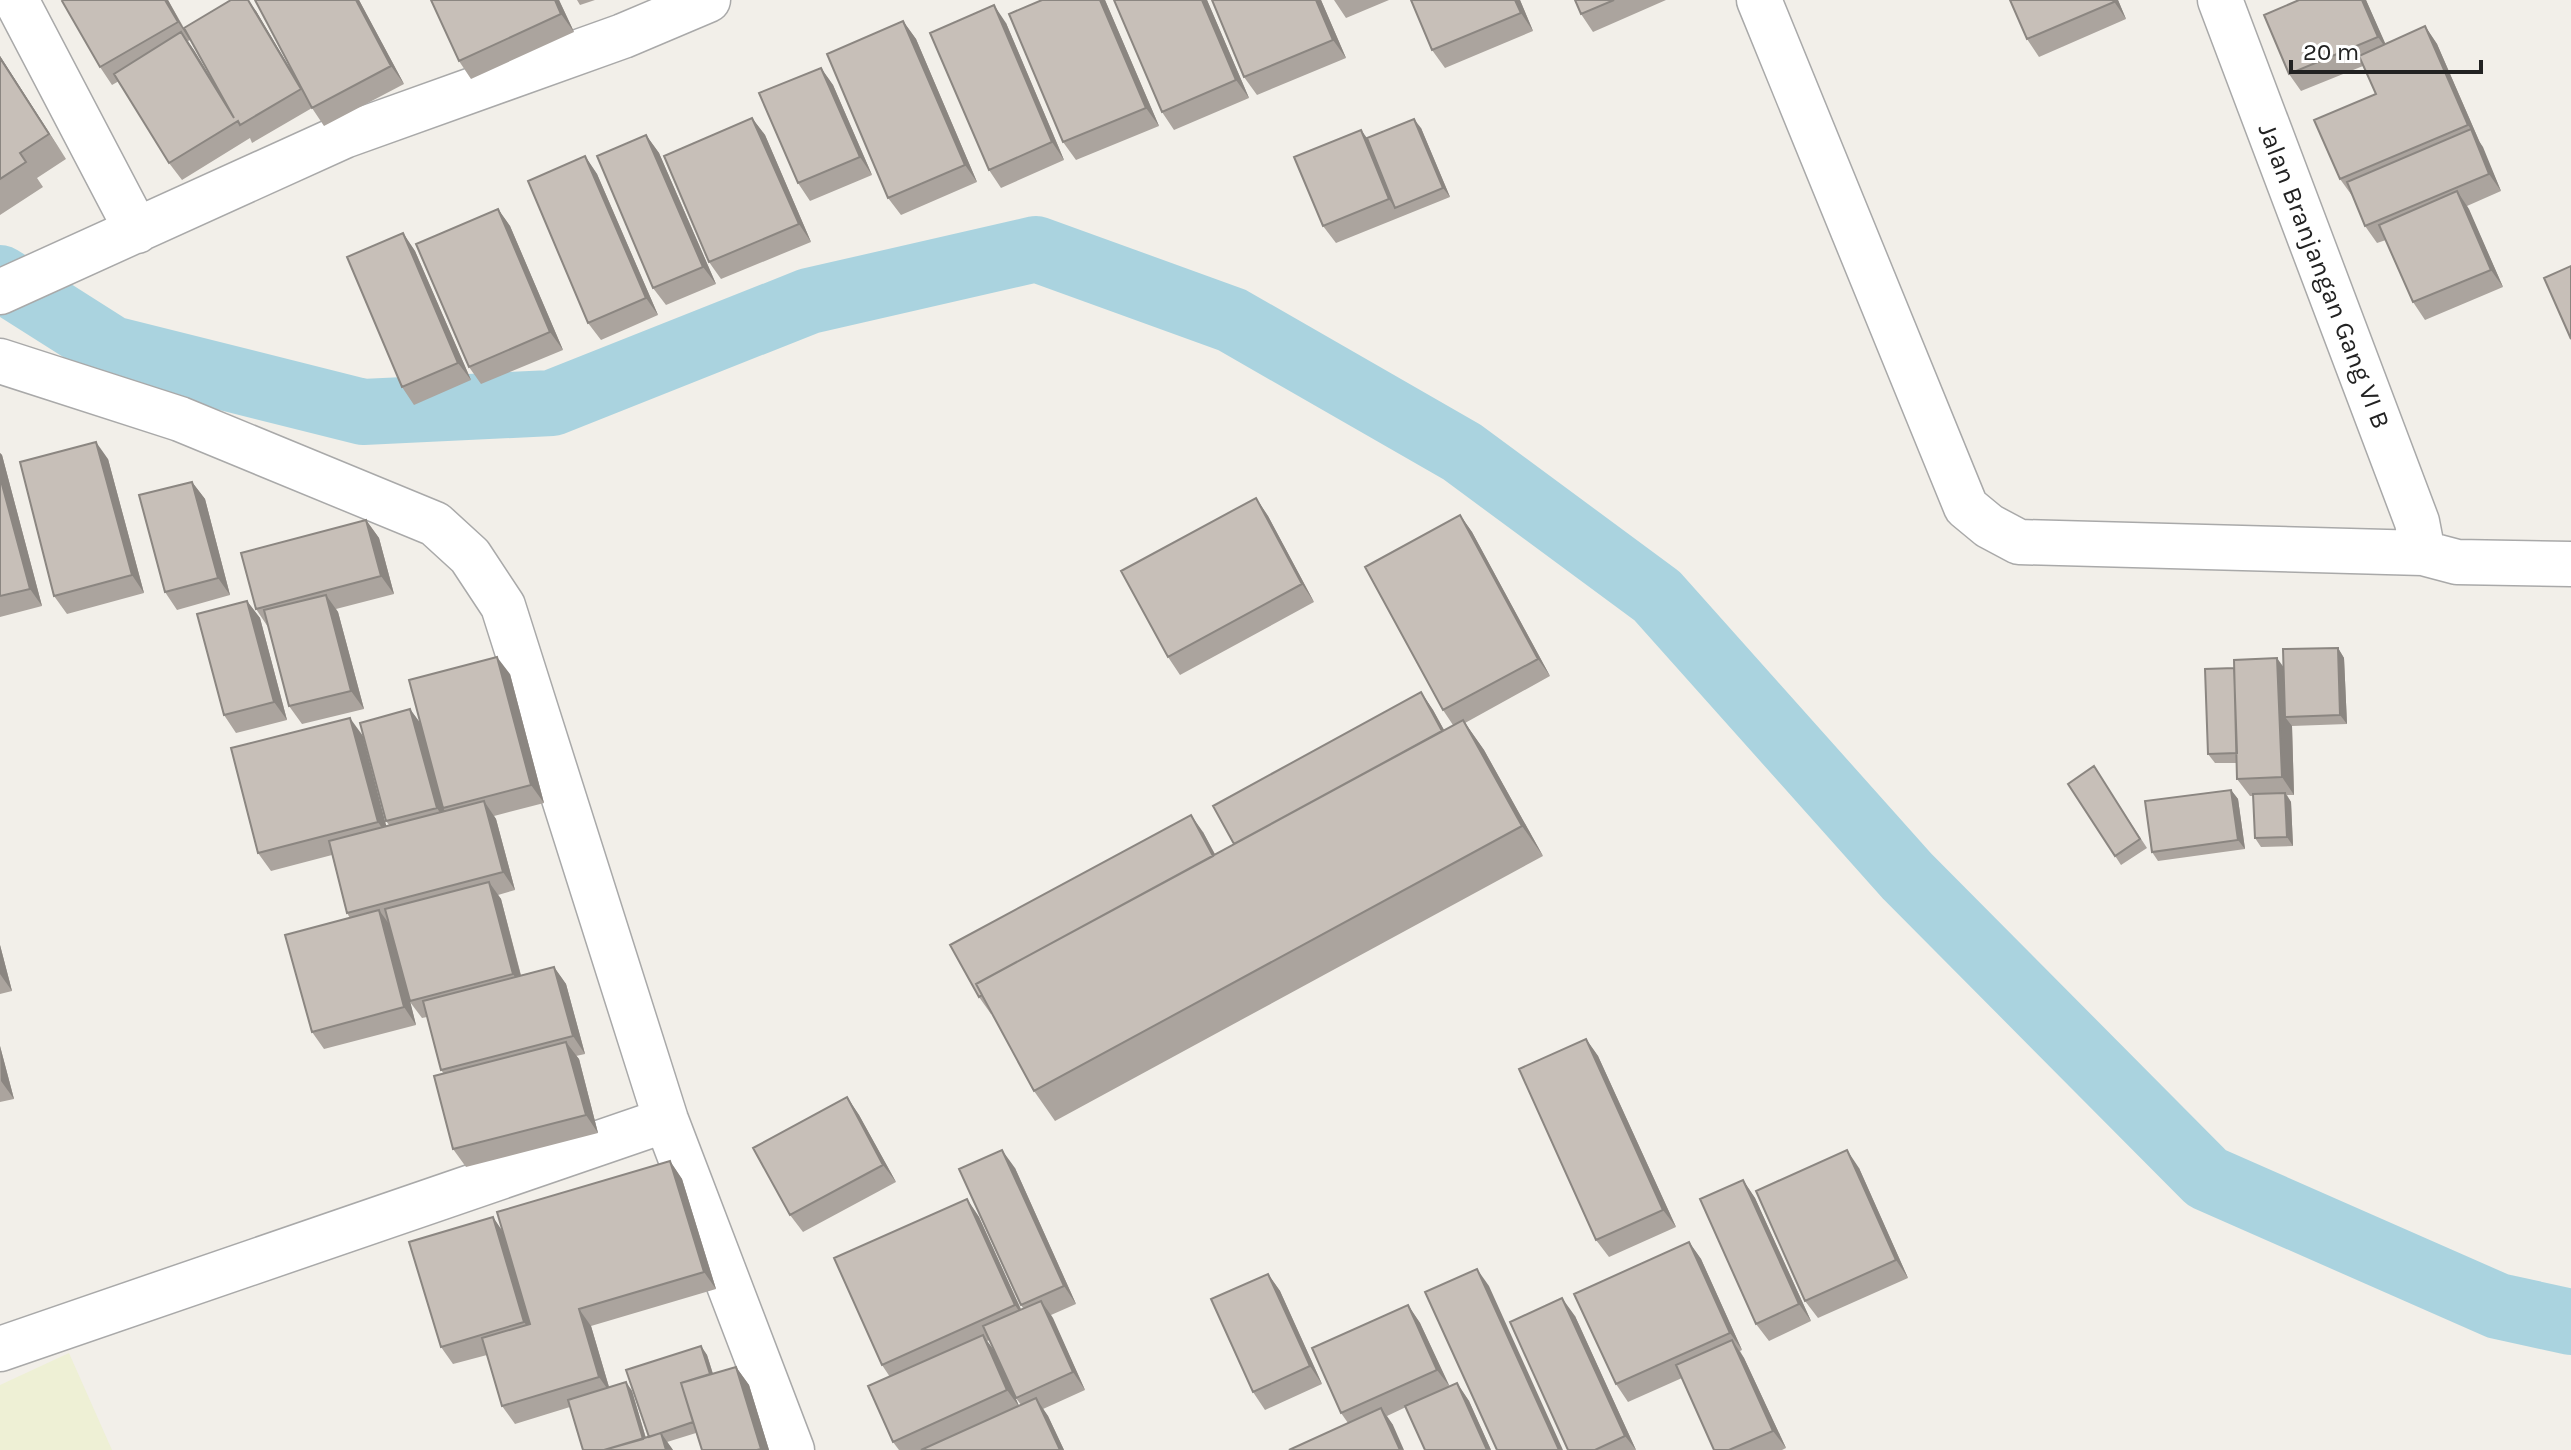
<svg xmlns="http://www.w3.org/2000/svg" width="2571" height="1450" viewBox="0 0 2571 1450" font-family="Karla,sans-serif">
  <style>
    .farmland { fill: #eef0d5 }
    .lines { fill: none; stroke-linecap: round; stroke-linejoin: round }
    .canal { stroke: #aad3df; stroke-width: 66 }
    .street-casing { stroke: #a9a9a9; stroke-width: 47 }
    .street { stroke: #fff; stroke-width: 44 }
    .wall { fill: #aba49e; fill-rule: evenodd }
    .shaded-wall { fill: #8b8681 }
    .building { fill: #c7bfb8; stroke: #8b8681; stroke-width: 2 }
    .labels { text-anchor: middle; dominant-baseline: central; stroke-width: 8; stroke-linejoin: round; paint-order: stroke }
    .street-label { font-size: 26px; fill: #222; stroke: #fff }
  </style>
  <rect width="100%" height="100%" fill="#f2efe9"/>
  <path class="farmland" d="M 69,1353 L 112,1450 L 0,1450 L 0,1385 Z"/>
  <g class="lines">
    <path class="canal" d="M 0,278 L 112,349 L 363,412 L 552,403 L 809,301 L 1036,249 L 1232,320 L 1462,452 L 1657,596 L 1907,876 L 2207,1178 L 2498,1306 L 2571,1322"/>
    <g class="street-casing">
      <path id="street" d="M 16,0 L 137,231
        M 1759,0 L 1966,507 L 1989,526 L 2019,542 L 2423,553 L 2457,562 L 2571,564
        M 2220,0 L 2417,522 L 2423,553
        M 0,292 L 344,136 L 623,36 L 708,0
        M 0,361 L 180,419 L 435,524 L 470,556 L 503,606 L 666,1120 L 792,1450
        M 0,1349 L 666,1120"/>
    </g>
    <use href="#street" class="street"/>
  </g>
  <path class="wall" d="M 63,0 L 168,0 L 184,28 L 256,11 L 299,84 L 255,0 L 359,0 L 404,84 L 324,126 L 312,108 L 252,143 L 250,138 L 182,180 L 169,163 L 119,81 L 112,85 L 100,67 ZM 190,40 L 219,91 L 188,41 Z
    M 431,0 L 559,0 L 574,32 L 471,79 L 459,61 Z
    M 577,0 L 595,0 L 580,5 Z
    M 1105,0 L 1159,126 L 1076,160 L 1063,142 Z
    M 1207,0 L 1249,98 L 1174,130 L 1162,112 Z
    M 1321,0 L 1346,58 L 1257,95 L 1244,77 Z
    M 1334,0 L 1389,0 L 1346,18 Z
    M 1411,0 L 1520,0 L 1533,31 L 1445,68 L 1432,50 Z
    M 1575,0 L 1666,0 L 1593,32 L 1581,14 Z
    M 2010,0 L 2118,0 L 2126,19 L 2039,57 L 2027,39 Z
    M 2299,0 L 2366,0 L 2385,44 L 2425,26 L 2437,44 L 2501,191 L 2467,206 L 2503,287 L 2425,320 L 2413,302 L 2386,240 L 2377,243 L 2365,226 L 2353,197 L 2340,179 L 2376,94 L 2363,66 L 2301,91 L 2289,74 Z
    M 903,21 L 916,39 L 977,182 L 901,215 L 888,198 Z
    M 1006,23 L 1064,160 L 1001,188 L 989,170 Z
    M 0,56 L 66,159 L 37,178 L 43,187 L 0,215 Z
    M 821,68 L 833,85 L 872,175 L 810,201 L 798,183 Z
    M 752,118 L 765,135 L 811,242 L 721,279 L 709,262 Z
    M 1421,128 L 1450,197 L 1336,243 L 1323,226 L 1361,130 L 1367,138 Z
    M 646,135 L 659,153 L 716,284 L 666,305 L 653,288 Z
    M 585,156 L 597,174 L 658,315 L 601,340 L 588,323 Z
    M 498,209 L 510,226 L 563,350 L 481,384 L 469,367 Z
    M 403,233 L 415,251 L 471,380 L 414,405 L 402,387 Z
    M 0,453 L 2,455 L 42,606 L 0,617 Z
    M 108,459 L 144,593 L 67,614 L 54,596 Z
    M 192,482 L 205,499 L 230,595 L 177,610 L 165,592 Z
    M 1256,498 L 1268,516 L 1314,602 L 1180,675 L 1168,657 Z
    M 1460,515 L 1472,532 L 1550,676 L 1465,723 L 1484,750 L 1543,856 L 1055,1121 L 1034,1091 L 992,1014 L 991,1014 L 979,997 L 1203,832 L 1215,854 L 1234,844 L 1421,692 L 1433,710 L 1444,730 L 1453,725 L 1443,710 Z
    M 366,520 L 379,538 L 394,594 L 336,609 L 338,612 L 364,709 L 302,724 L 289,706 L 268,627 L 256,609 Z
    M 247,601 L 260,618 L 287,720 L 236,733 L 224,715 Z
    M 2338,648 L 2344,658 L 2347,724 L 2292,726 L 2294,795 L 2287,795 L 2291,802 L 2293,846 L 2261,847 L 2255,838 L 2253,796 L 2250,796 L 2237,779 L 2237,763 L 2215,763 L 2208,754 L 2234,668 L 2284,667 Z
    M 510,674 L 544,803 L 494,816 L 496,819 L 515,890 L 498,895 L 501,899 L 521,975 L 554,967 L 566,984 L 585,1054 L 576,1056 L 579,1059 L 598,1133 L 466,1167 L 453,1149 L 444,1074 L 441,1070 L 427,1017 L 422,1018 L 410,1002 L 416,1025 L 324,1049 L 312,1032 L 350,918 L 347,913 L 332,855 L 271,871 L 258,853 L 231,748 L 386,826 L 389,825 L 386,821 L 410,709 L 421,724 Z
    M 2100,776 L 2147,848 L 2121,865 L 2068,784 Z
    M 2231,790 L 2238,799 L 2245,849 L 2158,861 L 2152,852 Z
    M 0,945 L 12,991 L 0,994 Z
    M 1586,1039 L 1598,1056 L 1676,1227 L 1609,1257 L 1596,1240 Z
    M 0,1046 L 14,1099 L 0,1102 Z
    M 847,1097 L 859,1115 L 896,1182 L 803,1232 L 790,1215 Z
    M 670,1161 L 682,1179 L 716,1289 L 591,1326 L 609,1387 L 626,1382 L 632,1391 L 646,1438 L 649,1437 L 701,1346 L 707,1355 L 713,1374 L 736,1367 L 749,1385 L 769,1450 L 702,1450 L 696,1433 L 667,1442 L 673,1450 L 570,1407 L 515,1424 L 502,1406 L 487,1355 L 453,1364 L 441,1347 L 493,1217 L 502,1231 Z
    M 1015,1168 L 1076,1304 L 1051,1315 L 1085,1390 L 1043,1409 L 1048,1416 L 1064,1450 L 899,1450 L 893,1442 L 890,1377 L 882,1365 L 967,1199 L 979,1217 L 1021,1309 L 1023,1308 L 1021,1305 ZM 990,1340 L 1016,1398 L 1021,1405 L 1019,1406 L 995,1352 L 987,1341 Z
    M 1859,1168 L 1908,1278 L 1818,1318 L 1805,1301 Z
    M 1743,1180 L 1755,1198 L 1811,1321 L 1769,1341 L 1756,1324 Z
    M 1689,1242 L 1701,1259 L 1742,1350 L 1740,1351 L 1744,1358 L 1786,1448 L 1782,1450 L 1714,1450 L 1682,1378 L 1628,1402 L 1616,1384 Z
    M 1268,1274 L 1280,1291 L 1322,1384 L 1265,1410 L 1253,1392 Z
    M 1408,1305 L 1420,1323 L 1449,1386 L 1457,1383 L 1469,1401 L 1491,1450 L 1425,1450 L 1406,1407 L 1387,1416 L 1393,1425 L 1348,1423 L 1341,1413 Z
    M 1575,1316 L 1636,1450 L 1568,1450 Z"/>
  <path class="shaded-wall" d="M 165,0 L 168,0 L 190,40 L 178,22 Z
    M 248,0 L 256,11 L 313,107 L 301,89 Z
    M 356,0 L 359,0 L 404,84 L 391,66 Z
    M 555,0 L 559,0 L 574,32 L 561,14 Z
    M 1100,0 L 1105,0 L 1159,126 L 1146,108 Z
    M 1202,0 L 1207,0 L 1249,98 L 1236,80 Z
    M 1316,0 L 1321,0 L 1346,58 L 1333,40 Z
    M 1515,0 L 1520,0 L 1533,31 L 1521,13 Z
    M 2113,0 L 2118,0 L 2126,19 Z
    M 2362,0 L 2366,0 L 2390,54 L 2378,37 Z
    M 994,5 L 1006,23 L 1064,160 L 1052,142 Z
    M 903,21 L 916,39 L 977,182 L 965,165 Z
    M 2425,26 L 2437,44 L 2480,143 L 2468,125 Z
    M 181,32 L 194,50 L 237,121 Z
    M 0,56 L 66,159 L 0,58 Z
    M 821,68 L 833,85 L 872,175 L 860,157 Z
    M 752,118 L 765,135 L 811,242 L 799,224 Z
    M 1414,119 L 1421,128 L 1450,197 L 1443,188 Z
    M 2471,129 L 2483,147 L 2501,191 L 2489,174 Z
    M 1361,130 L 1373,147 L 1395,208 L 1389,199 Z
    M 646,135 L 659,153 L 716,284 L 703,267 Z
    M 585,156 L 597,174 L 658,315 L 646,298 Z
    M 2457,191 L 2469,209 L 2503,287 L 2491,270 Z
    M 498,209 L 510,226 L 563,350 L 550,332 Z
    M 403,233 L 415,251 L 471,380 L 458,363 Z
    M 96,442 L 108,459 L 144,593 L 132,575 Z
    M 0,453 L 2,455 L 42,606 L 30,589 L 0,477 Z
    M 192,482 L 205,499 L 230,595 L 218,578 Z
    M 1256,498 L 1268,516 L 1314,602 L 1302,584 Z
    M 1460,515 L 1472,532 L 1550,676 L 1538,659 Z
    M 366,520 L 379,538 L 394,594 L 381,576 Z
    M 326,595 L 338,612 L 364,709 L 351,691 Z
    M 247,601 L 260,618 L 287,720 L 274,702 Z
    M 2338,648 L 2344,658 L 2347,724 L 2340,715 Z
    M 497,657 L 510,674 L 544,803 L 531,785 Z
    M 2277,658 L 2290,676 L 2285,717 L 2292,726 L 2294,795 L 2282,777 Z
    M 1421,692 L 1433,710 L 1460,759 L 1447,741 Z
    M 410,709 L 423,727 L 443,808 L 445,811 L 449,826 L 437,808 Z
    M 350,718 L 363,736 L 390,840 L 378,822 Z
    M 1463,720 L 1484,750 L 1543,856 L 1522,826 Z
    M 2231,790 L 2238,799 L 2245,849 L 2238,840 Z
    M 2285,793 L 2291,802 L 2293,846 L 2287,837 Z
    M 484,801 L 496,819 L 515,890 L 503,872 Z
    M 1191,815 L 1203,832 L 1231,885 L 1219,868 Z
    M 489,882 L 501,899 L 525,992 L 513,974 Z
    M 379,910 L 392,928 L 416,1025 L 404,1007 Z
    M 0,945 L 12,991 L 0,974 Z
    M 554,967 L 566,984 L 585,1054 L 573,1036 Z
    M 1586,1039 L 1598,1056 L 1676,1227 L 1663,1210 Z
    M 566,1042 L 579,1059 L 598,1133 L 586,1115 Z
    M 0,1046 L 14,1099 L 1,1081 Z
    M 847,1097 L 859,1115 L 896,1182 L 883,1165 Z
    M 1002,1150 L 1015,1168 L 1076,1304 L 1064,1286 Z
    M 1847,1150 L 1859,1168 L 1908,1278 L 1896,1260 Z
    M 670,1161 L 682,1179 L 716,1289 L 704,1272 Z
    M 1743,1180 L 1755,1198 L 1811,1321 L 1799,1304 Z
    M 967,1199 L 979,1217 L 1027,1323 L 1015,1305 Z
    M 493,1217 L 505,1235 L 537,1340 L 524,1322 Z
    M 1689,1242 L 1701,1259 L 1742,1350 L 1730,1333 Z
    M 1477,1269 L 1489,1286 L 1563,1450 L 1559,1450 Z
    M 1268,1274 L 1280,1291 L 1322,1384 L 1310,1366 Z
    M 1562,1298 L 1575,1316 L 1636,1450 L 1625,1436 Z
    M 1041,1301 L 1053,1318 L 1085,1390 L 1073,1372 Z
    M 1408,1305 L 1420,1323 L 1450,1387 L 1437,1370 Z
    M 579,1309 L 591,1326 L 611,1394 L 599,1377 Z
    M 983,1335 L 995,1352 L 1020,1408 L 1007,1390 Z
    M 1732,1340 L 1744,1358 L 1786,1448 L 1773,1431 Z
    M 701,1346 L 707,1355 L 717,1387 L 711,1378 Z
    M 736,1367 L 749,1385 L 769,1450 L 762,1450 L 761,1449 Z
    M 626,1382 L 632,1391 L 649,1449 L 643,1440 Z
    M 1457,1383 L 1469,1401 L 1491,1450 L 1487,1450 Z
    M 1036,1398 L 1048,1416 L 1064,1450 L 1060,1450 Z
    M 1381,1408 L 1393,1425 L 1404,1450 L 1400,1450 Z
    M 661,1433 L 673,1450 L 666,1450 Z"/>
  <path class="building" d="M 63,0 L 165,0 L 178,22 L 100,67 L 62,1 Z
    M 231,0 L 248,0 L 301,89 L 240,125 L 238,121 L 169,163 L 114,74 L 181,32 L 234,118 L 184,28 Z
    M 255,0 L 356,0 L 391,66 L 312,108 Z
    M 431,0 L 555,0 L 561,14 L 459,61 Z
    M 1042,0 L 1100,0 L 1146,108 L 1063,142 L 1009,14 Z
    M 1114,0 L 1202,0 L 1236,80 L 1162,112 Z
    M 1212,0 L 1316,0 L 1333,40 L 1244,77 Z
    M 1411,0 L 1515,0 L 1521,13 L 1432,50 Z
    M 1575,0 L 1614,0 L 1581,14 Z
    M 2010,0 L 2113,0 L 2114,2 L 2027,39 Z
    M 2299,0 L 2362,0 L 2378,37 L 2289,74 L 2264,15 Z
    M 994,5 L 1052,142 L 989,170 L 930,33 Z
    M 903,21 L 965,165 L 888,198 L 827,54 Z
    M 2425,26 L 2468,125 L 2340,179 L 2314,120 L 2376,94 L 2359,56 Z
    M 0,58 L 49,134 L 20,153 L 26,162 L 0,179 Z
    M 821,68 L 860,157 L 798,183 L 759,93 Z
    M 752,118 L 799,224 L 709,262 L 664,156 Z
    M 1414,119 L 1443,188 L 1395,208 L 1367,138 Z
    M 2471,129 L 2489,174 L 2365,226 L 2347,182 Z
    M 1361,130 L 1389,199 L 1323,226 L 1294,157 Z
    M 646,135 L 703,267 L 653,288 L 597,156 Z
    M 585,156 L 646,298 L 588,323 L 528,181 Z
    M 2457,191 L 2491,270 L 2413,302 L 2379,225 Z
    M 498,209 L 550,332 L 469,367 L 416,244 Z
    M 403,233 L 458,363 L 402,387 L 347,257 Z
    M 2571,266 L 2571,339 L 2544,278 Z
    M 96,442 L 132,575 L 54,596 L 20,462 Z
    M 0,477 L 30,589 L 0,596 Z
    M 192,482 L 218,578 L 165,592 L 139,495 Z
    M 1256,498 L 1302,584 L 1168,657 L 1121,571 Z
    M 1460,515 L 1538,659 L 1443,710 L 1365,567 Z
    M 366,520 L 381,576 L 256,609 L 241,553 Z
    M 326,595 L 351,691 L 289,706 L 264,610 Z
    M 247,601 L 274,702 L 224,715 L 197,614 Z
    M 2338,648 L 2340,715 L 2285,717 L 2283,649 Z
    M 497,657 L 531,785 L 443,808 L 409,680 Z
    M 2277,658 L 2282,777 L 2237,779 L 2234,660 Z
    M 2234,668 L 2237,753 L 2208,754 L 2205,669 Z
    M 1421,692 L 1442,731 L 1234,844 L 1213,806 Z
    M 410,709 L 437,808 L 386,821 L 360,723 Z
    M 350,718 L 378,822 L 258,853 L 231,748 Z
    M 1463,720 L 1522,826 L 1034,1091 L 976,984 Z
    M 2094,766 L 2140,839 L 2115,856 L 2068,784 Z
    M 2231,790 L 2238,840 L 2152,852 L 2145,801 Z
    M 2285,793 L 2287,837 L 2255,838 L 2253,794 Z
    M 484,801 L 503,872 L 347,913 L 329,841 Z
    M 1191,815 L 1213,856 L 976,984 L 982,995 L 979,997 L 950,945 Z
    M 489,882 L 513,974 L 410,1001 L 385,909 Z
    M 379,910 L 404,1007 L 312,1032 L 285,935 Z
    M 554,967 L 573,1036 L 441,1070 L 423,1001 Z
    M 1586,1039 L 1663,1210 L 1596,1240 L 1519,1069 Z
    M 566,1042 L 586,1115 L 453,1149 L 434,1076 Z
    M 847,1097 L 883,1165 L 790,1215 L 753,1148 Z
    M 1002,1150 L 1064,1286 L 1021,1305 L 959,1169 Z
    M 1847,1150 L 1896,1260 L 1805,1301 L 1756,1191 Z
    M 670,1161 L 704,1272 L 579,1309 L 599,1377 L 502,1406 L 482,1338 L 530,1324 L 497,1212 Z
    M 1743,1180 L 1799,1304 L 1756,1324 L 1700,1199 Z
    M 967,1199 L 1015,1305 L 882,1365 L 834,1258 Z
    M 493,1217 L 524,1322 L 441,1347 L 409,1242 Z
    M 1689,1242 L 1730,1333 L 1616,1384 L 1574,1294 Z
    M 1477,1269 L 1559,1450 L 1497,1450 L 1425,1292 Z
    M 1268,1274 L 1310,1366 L 1253,1392 L 1211,1299 Z
    M 1562,1298 L 1625,1436 L 1595,1450 L 1568,1450 L 1510,1322 Z
    M 1041,1301 L 1073,1372 L 1016,1398 L 983,1326 Z
    M 1408,1305 L 1437,1370 L 1341,1413 L 1312,1348 Z
    M 983,1335 L 1007,1390 L 893,1442 L 868,1386 Z
    M 1732,1340 L 1773,1431 L 1729,1450 L 1714,1450 L 1676,1365 Z
    M 701,1346 L 710,1374 L 681,1383 L 693,1422 L 649,1437 L 626,1370 Z
    M 736,1367 L 761,1449 L 757,1450 L 702,1450 L 681,1383 Z
    M 626,1382 L 643,1439 L 604,1450 L 583,1450 L 568,1400 Z
    M 1457,1383 L 1487,1450 L 1425,1450 L 1405,1406 Z
    M 1036,1398 L 1060,1450 L 921,1450 Z
    M 1381,1408 L 1400,1450 L 1289,1450 Z
    M 661,1433 L 666,1450 L 604,1450 Z"/>
  <g class="labels">
    <g class="street-label">
      <text transform="translate(2324 276) rotate(69)">Jalan Branjangan Gang VI B</text>
    </g>
  </g>
  <path d="M2291 60v12h190v-12" fill="none" stroke="#222222" stroke-width="4"/>
  <text x="2303" y="60" font-size="24" fill="#222222" stroke="#ffffff" stroke-width="6" paint-order="stroke">20 m</text>
</svg>
